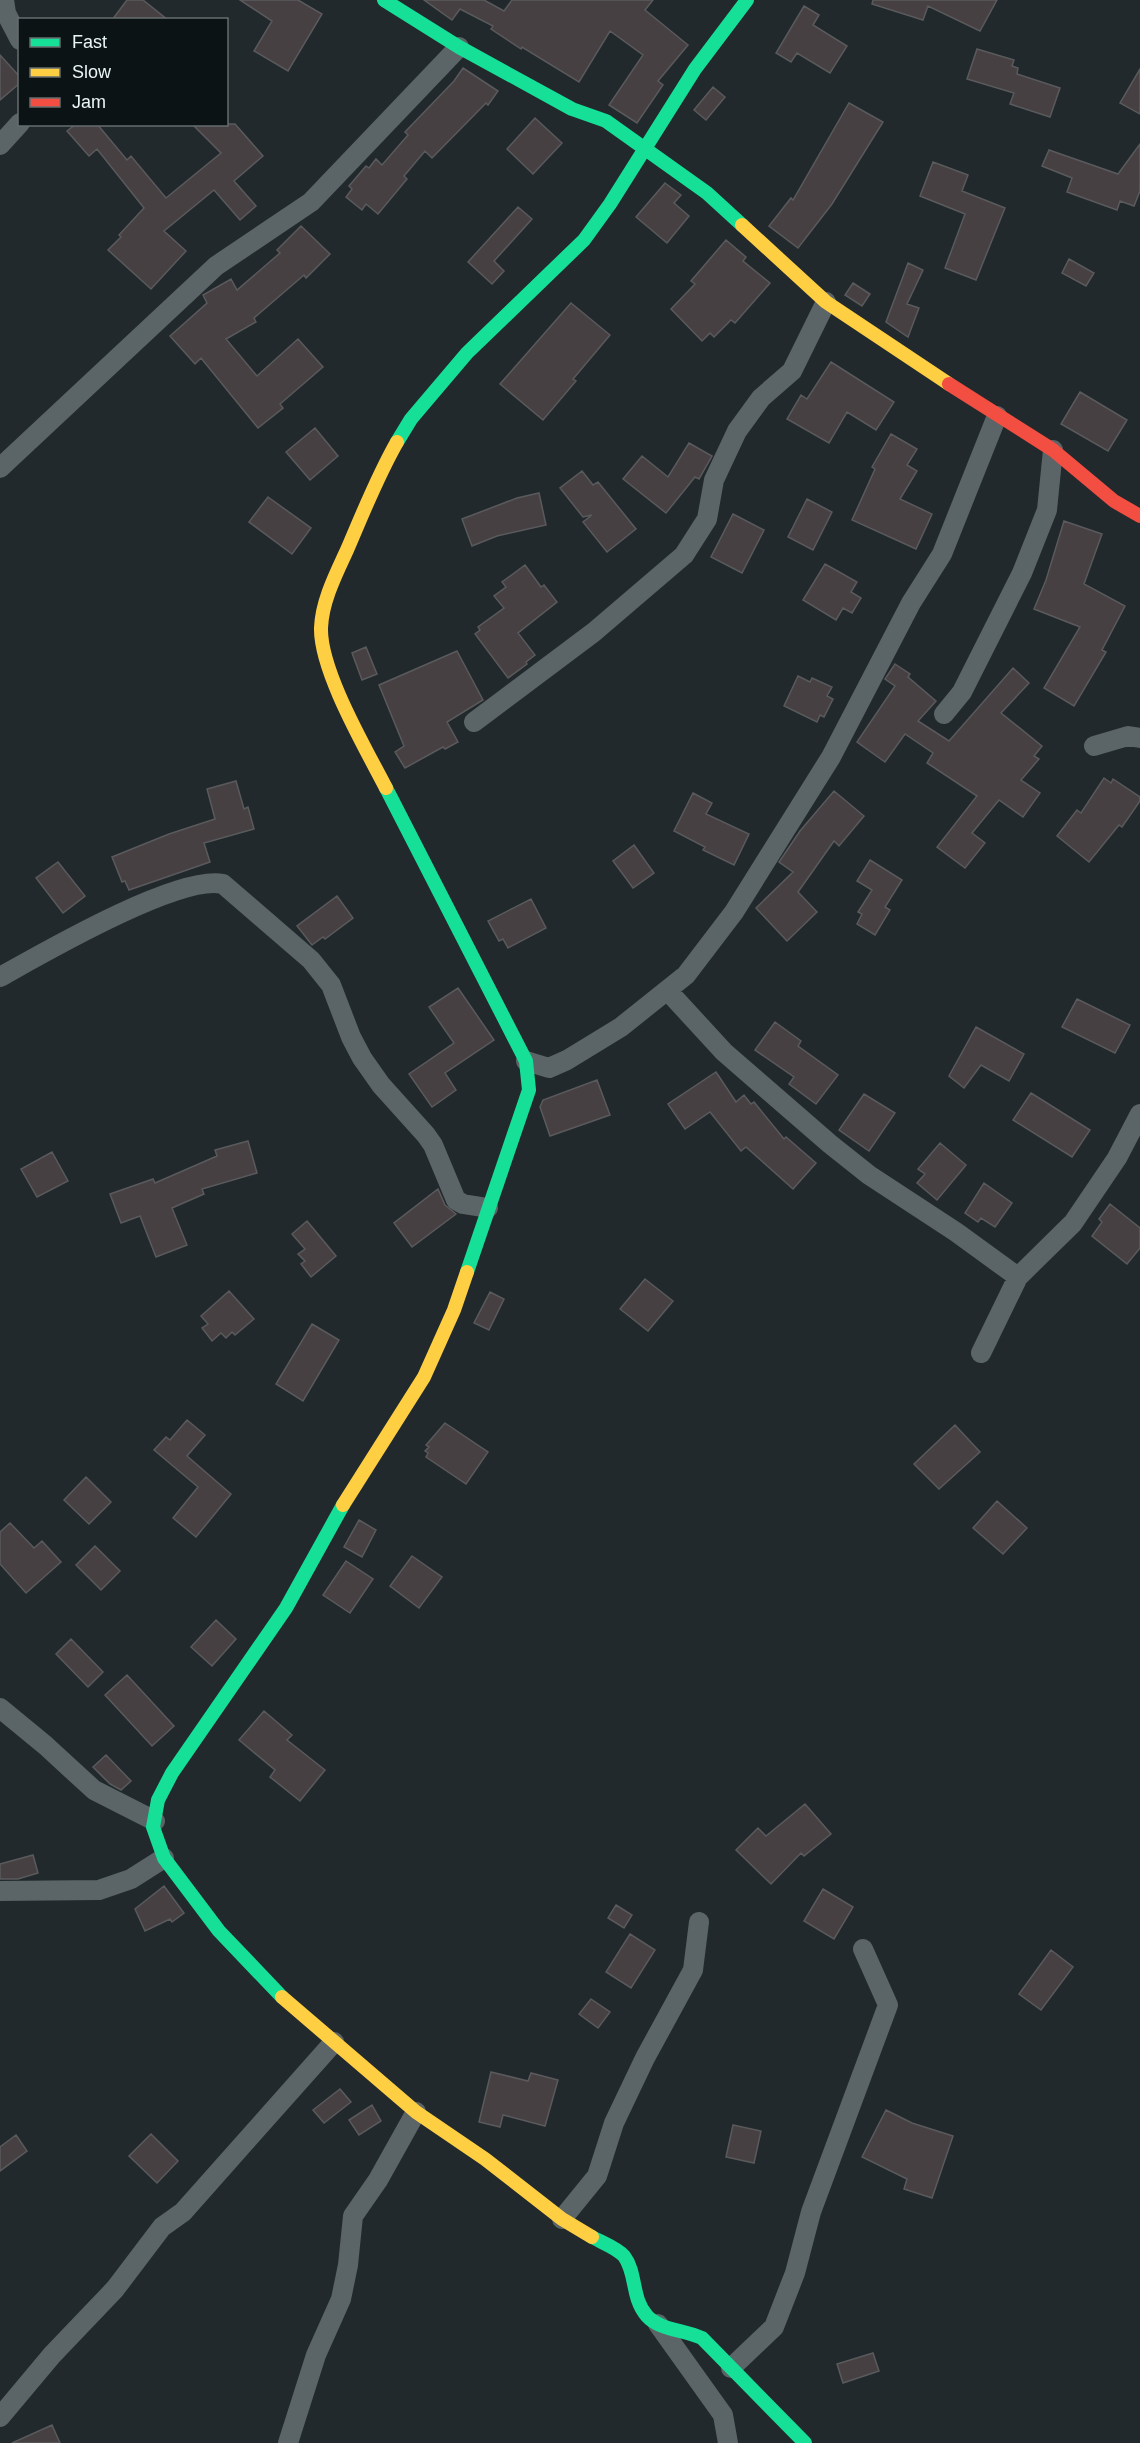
<svg xmlns="http://www.w3.org/2000/svg" width="1140" height="2443" viewBox="0 0 1140 2443" font-family="Arial,sans-serif">
  <style>
    .building { fill: #464043; stroke: #5a5a5c; stroke-width: 1.5 }
    .lines { fill: none; stroke-linecap: round; stroke-linejoin: round }
    .street { stroke: #5b6466; stroke-width: 20 }
    .fast { stroke: #16e098; stroke-width: 14 }
    .slow { stroke: #ffcf43; stroke-width: 14 }
    .jam { stroke: #f24e42; stroke-width: 14 }
  </style>
  <rect width="100%" height="100%" fill="#21292c"/>
  <path class="building" d="M 127,0 L 143,0 L 168,20 L 112,20 Z
    M 240,0 L 298,0 L 322,14 L 288,71 L 254,51 L 272,21 Z
    M 424,0 L 484,0 L 504,11 L 512,0 L 653,0 L 645,10 L 688,45 L 658,81 L 663,85 L 637,123 L 609,105 L 643,55 L 610,31 L 579,82 L 522,47 L 521,49 L 491,29 L 493,26 L 460,9 L 452,20 Z
    M 873,0 L 997,0 L 980,31 L 928,6 L 923,20 L 872,4 Z
    M 804,6 L 819,15 L 813,25 L 847,46 L 830,73 L 797,53 L 791,62 L 776,53 Z
    M 977,49 L 1014,60 L 1012,66 L 1018,68 L 1017,74 L 1060,88 L 1050,117 L 1010,104 L 1014,93 L 967,79 Z
    M 0,55 L 20,77 L 20,83 L 0,100 Z
    M 463,68 L 498,91 L 488,105 L 486,103 L 432,158 L 425,151 L 404,176 L 407,179 L 378,214 L 366,204 L 362,210 L 346,197 L 352,189 L 349,186 L 366,166 L 369,168 L 376,159 L 382,165 L 408,135 L 405,132 L 454,81 Z
    M 1140,69 L 1140,114 L 1120,103 Z
    M 713,87 L 725,97 L 706,120 L 694,110 Z
    M 849,103 L 883,122 L 832,204 L 798,248 L 769,226 L 791,198 L 793,200 Z
    M 535,118 L 562,143 L 533,174 L 507,149 Z
    M 76,124 L 97,124 L 127,160 L 131,156 L 166,198 L 221,153 L 192,124 L 235,124 L 263,156 L 234,181 L 256,206 L 240,220 L 214,190 L 164,231 L 186,251 L 151,289 L 108,250 L 121,237 L 119,235 L 144,208 L 97,149 L 89,156 L 67,131 Z
    M 1140,144 L 1140,191 L 1134,206 L 1120,201 L 1117,210 L 1067,192 L 1072,178 L 1042,166 L 1049,150 L 1118,174 Z
    M 933,162 L 968,175 L 962,191 L 1005,208 L 976,280 L 945,268 L 965,214 L 920,196 Z
    M 665,183 L 681,195 L 674,203 L 689,216 L 667,243 L 636,217 Z
    M 518,207 L 532,219 L 494,261 L 504,271 L 492,284 L 468,262 Z
    M 301,226 L 330,254 L 306,278 L 304,275 L 254,318 L 256,322 L 226,339 L 257,376 L 298,339 L 323,367 L 280,404 L 283,408 L 258,428 L 201,358 L 195,364 L 170,336 L 207,303 L 203,295 L 231,279 L 237,290 L 280,253 L 277,250 Z
    M 726,240 L 746,257 L 743,261 L 770,283 L 735,323 L 731,320 L 714,337 L 710,333 L 702,341 L 671,309 L 695,284 L 691,281 Z
    M 1069,259 L 1094,273 L 1086,286 L 1062,273 Z
    M 908,263 L 923,270 L 907,304 L 919,308 L 908,337 L 886,322 Z
    M 853,283 L 870,294 L 862,306 L 845,295 Z
    M 571,303 L 610,335 L 573,379 L 576,381 L 543,420 L 500,384 Z
    M 831,362 L 894,402 L 876,430 L 847,412 L 829,443 L 787,419 L 801,395 L 807,399 Z
    M 1080,392 L 1127,420 L 1108,451 L 1061,424 Z
    M 315,428 L 338,456 L 310,480 L 286,452 Z
    M 891,434 L 917,449 L 907,465 L 917,471 L 900,499 L 932,514 L 916,549 L 852,520 L 875,469 L 872,467 Z
    M 689,443 L 712,456 L 699,479 L 695,477 L 666,513 L 623,479 L 642,456 L 668,477 Z
    M 582,471 L 593,485 L 598,482 L 636,529 L 607,552 L 583,522 L 592,515 L 583,517 L 560,488 Z
    M 539,493 L 546,525 L 497,536 L 472,546 L 462,519 L 517,498 Z
    M 268,497 L 311,528 L 292,554 L 249,522 Z
    M 807,499 L 832,512 L 813,550 L 788,537 Z
    M 733,514 L 764,530 L 742,573 L 711,557 Z
    M 1064,521 L 1102,534 L 1084,584 L 1125,606 L 1102,650 L 1106,652 L 1074,706 L 1044,688 L 1080,627 L 1034,609 L 1046,580 Z
    M 825,564 L 857,582 L 851,592 L 861,598 L 852,613 L 843,608 L 836,620 L 803,600 Z
    M 525,565 L 541,587 L 544,585 L 557,602 L 518,633 L 535,655 L 526,662 L 527,664 L 508,678 L 475,634 L 480,630 L 478,627 L 504,608 L 494,596 L 506,587 L 502,582 Z
    M 366,647 L 377,674 L 362,680 L 352,653 Z
    M 457,651 L 483,700 L 447,722 L 458,742 L 445,749 L 443,747 L 405,768 L 395,752 L 404,746 L 379,685 Z
    M 895,664 L 910,674 L 908,677 L 936,701 L 918,721 L 949,741 L 1013,668 L 1029,683 L 1001,713 L 1042,746 L 1034,756 L 1039,759 L 1021,780 L 1040,793 L 1023,817 L 999,800 L 972,833 L 985,843 L 965,868 L 937,847 L 977,796 L 927,763 L 933,753 L 905,734 L 885,762 L 857,742 L 895,686 L 885,679 Z
    M 798,676 L 810,682 L 812,678 L 832,687 L 827,696 L 833,699 L 824,717 L 820,715 L 817,722 L 784,706 Z
    M 1104,778 L 1111,783 L 1113,779 L 1140,797 L 1140,801 L 1122,827 L 1119,825 L 1089,862 L 1057,836 L 1077,810 L 1081,813 Z
    M 236,781 L 244,809 L 248,807 L 254,829 L 204,843 L 210,862 L 129,890 L 125,881 L 122,882 L 112,857 L 169,834 L 215,819 L 207,789 Z
    M 834,791 L 864,816 L 839,846 L 834,841 L 798,892 L 817,912 L 787,941 L 756,908 L 793,872 L 779,862 L 800,831 Z
    M 693,793 L 712,803 L 706,814 L 749,834 L 734,865 L 703,850 L 705,847 L 674,831 Z
    M 634,845 L 654,873 L 633,888 L 613,861 Z
    M 870,860 L 902,880 L 885,907 L 890,910 L 875,935 L 857,924 L 862,914 L 858,912 L 872,890 L 857,881 Z
    M 58,862 L 85,896 L 63,913 L 36,878 Z
    M 337,896 L 353,918 L 325,939 L 323,937 L 312,945 L 297,926 Z
    M 531,899 L 546,928 L 508,948 L 503,939 L 499,941 L 488,921 Z
    M 458,988 L 494,1040 L 445,1073 L 456,1090 L 432,1107 L 409,1074 L 454,1043 L 429,1007 Z
    M 1077,999 L 1130,1025 L 1115,1053 L 1062,1027 Z
    M 775,1022 L 801,1041 L 798,1046 L 838,1075 L 816,1104 L 789,1084 L 794,1077 L 755,1050 Z
    M 976,1027 L 1024,1054 L 1009,1081 L 981,1065 L 964,1088 L 949,1076 Z
    M 716,1072 L 736,1102 L 744,1095 L 751,1104 L 754,1102 L 784,1139 L 786,1137 L 816,1163 L 793,1189 L 746,1147 L 741,1151 L 710,1112 L 685,1129 L 668,1104 Z
    M 597,1080 L 610,1115 L 550,1136 L 540,1107 L 543,1100 Z
    M 1031,1093 L 1090,1130 L 1072,1157 L 1013,1120 Z
    M 864,1094 L 895,1113 L 869,1151 L 839,1130 Z
    M 248,1141 L 257,1173 L 202,1189 L 204,1194 L 172,1208 L 187,1245 L 156,1257 L 140,1216 L 121,1223 L 110,1194 L 153,1179 L 155,1183 L 217,1156 L 215,1150 Z
    M 940,1143 L 966,1165 L 937,1200 L 917,1183 L 925,1174 L 918,1169 Z
    M 52,1152 L 68,1181 L 37,1197 L 21,1169 Z
    M 984,1183 L 1012,1203 L 995,1227 L 981,1218 L 978,1222 L 965,1213 Z
    M 438,1189 L 445,1205 L 456,1214 L 412,1247 L 394,1223 Z
    M 1110,1204 L 1140,1228 L 1140,1248 L 1127,1264 L 1092,1236 L 1102,1222 L 1099,1219 Z
    M 307,1221 L 336,1256 L 311,1277 L 301,1264 L 305,1261 L 298,1254 L 305,1249 L 292,1234 Z
    M 645,1279 L 673,1301 L 648,1331 L 620,1309 Z
    M 229,1291 L 254,1319 L 235,1335 L 232,1332 L 226,1338 L 221,1333 L 212,1341 L 202,1328 L 208,1324 L 201,1316 Z
    M 490,1292 L 504,1299 L 489,1330 L 474,1323 Z
    M 312,1324 L 339,1340 L 303,1401 L 276,1384 Z
    M 187,1420 L 205,1435 L 187,1456 L 231,1494 L 196,1537 L 173,1518 L 198,1487 L 154,1450 L 166,1437 L 170,1440 Z
    M 445,1423 L 488,1452 L 466,1484 L 426,1457 L 428,1453 L 425,1451 L 429,1447 L 426,1445 Z
    M 955,1425 L 980,1452 L 939,1489 L 914,1464 Z
    M 86,1477 L 111,1502 L 89,1524 L 64,1500 Z
    M 997,1501 L 1027,1528 L 1003,1554 L 973,1528 Z
    M 359,1520 L 376,1530 L 362,1557 L 344,1547 Z
    M 10,1523 L 34,1548 L 42,1541 L 61,1562 L 26,1593 L 0,1564 L 0,1532 Z
    M 95,1546 L 120,1571 L 101,1590 L 76,1565 Z
    M 412,1556 L 442,1577 L 419,1608 L 390,1586 Z
    M 346,1561 L 373,1579 L 350,1613 L 323,1595 Z
    M 216,1620 L 236,1639 L 212,1666 L 191,1647 Z
    M 71,1639 L 103,1672 L 88,1687 L 56,1654 Z
    M 127,1675 L 174,1726 L 152,1746 L 105,1695 Z
    M 264,1711 L 292,1735 L 287,1740 L 325,1770 L 300,1801 L 270,1777 L 275,1770 L 239,1740 Z
    M 106,1755 L 131,1781 L 121,1790 L 110,1784 L 93,1767 Z
    M 805,1804 L 831,1834 L 804,1856 L 801,1853 L 771,1884 L 736,1850 L 758,1828 L 766,1836 Z
    M 33,1855 L 38,1873 L 18,1879 L 0,1879 L 0,1864 Z
    M 164,1886 L 184,1913 L 172,1922 L 170,1919 L 145,1931 L 135,1909 Z
    M 823,1889 L 853,1907 L 834,1939 L 804,1921 Z
    M 616,1905 L 632,1915 L 624,1928 L 608,1918 Z
    M 630,1934 L 655,1950 L 631,1988 L 606,1972 Z
    M 1051,1950 L 1073,1967 L 1041,2010 L 1019,1994 Z
    M 591,1999 L 610,2012 L 598,2028 L 579,2014 Z
    M 491,2072 L 528,2081 L 531,2073 L 558,2080 L 545,2126 L 503,2115 L 500,2127 L 479,2122 Z
    M 340,2089 L 351,2102 L 324,2123 L 313,2110 Z
    M 372,2105 L 381,2121 L 359,2135 L 349,2120 Z
    M 886,2110 L 912,2123 L 953,2136 L 932,2198 L 904,2189 L 907,2179 L 862,2157 Z
    M 733,2125 L 761,2131 L 754,2163 L 726,2157 Z
    M 151,2134 L 178,2161 L 157,2183 L 129,2156 Z
    M 16,2135 L 27,2151 L 0,2171 L 0,2147 Z
    M 873,2353 L 879,2371 L 843,2383 L 837,2364 Z
    M 52,2425 L 60,2443 L 12,2443 Z"/>
  <g class="lines">
    <path class="street" d="M 4,0 L 6,13 L 20,40
      M 0,145 L 20,123
      M 0,468 L 216,266 L 311,202 L 459,47
      M 944,714 L 962,692 L 1022,573 L 1047,510 L 1053,450
      M 474,722 L 594,632 L 684,555 L 707,519 L 714,480 L 737,431 L 761,398 L 792,371 L 826,302
      M 1094,746 L 1128,736 L 1140,738
      M 0,977 C 43,953 179,874 223,884 L 311,960 L 331,985 L 351,1037 L 362,1058 L 381,1085 L 426,1135 L 433,1145 L 456,1200 L 463,1204 L 488,1208
      M 667,990 L 724,1052 L 830,1144 L 869,1175 L 956,1232 L 1018,1277 L 981,1353
      M 526,1061 L 549,1068 L 567,1060 L 621,1027 L 686,975 L 734,912 L 831,757 L 911,603 L 942,554 L 997,416
      M 1018,1277 L 1073,1223 L 1117,1158 L 1140,1114
      M 0,1708 L 45,1745 L 94,1790 L 155,1821
      M 0,1891 L 99,1890 L 131,1879 L 164,1858
      M 562,2219 L 597,2176 L 614,2123 L 645,2058 L 693,1970 L 699,1922
      M 658,2324 L 723,2415 L 728,2443
      M 731,2368 L 774,2327 L 795,2273 L 811,2212 L 888,2005 L 863,1949
      M 0,2417 L 52,2355 L 115,2289 L 162,2227 L 183,2212 L 334,2042
      M 288,2443 L 316,2355 L 341,2299 L 348,2265 L 353,2216 L 378,2180 L 416,2112"/>
    <path class="fast" d="M 384,0 L 459,47 L 572,109 L 606,121 L 707,193 L 742,225
      M 397,442 L 411,419 L 467,353 L 584,240 L 610,204 L 695,69 L 747,0
      M 386,788 L 526,1061 L 529,1090 L 467,1272
      M 282,1997 L 219,1931 L 164,1858 L 153,1827 L 158,1800 L 172,1773 L 286,1608 L 343,1505
      M 592,2237 C 601,2242 617,2248 624,2256 C 637,2273 631,2298 647,2316 C 659,2330 686,2330 702,2338 L 805,2443"/>
    <path class="slow" d="M 742,225 L 826,302 L 949,384
      M 386,788 C 366,749 320,671 321,628 C 322,601 336,574 347,550 C 363,513 377,477 397,442
      M 343,1505 L 424,1377 L 454,1310 L 467,1272
      M 282,1997 L 416,2112 L 485,2159 L 562,2219 L 592,2237"/>
    <path class="jam" d="M 949,384 L 1053,450 L 1114,501 L 1140,516"/>
  </g>
  <rect x="18" y="18" width="210" height="108" fill="#0c1315" stroke="#656d6f" stroke-width="1.5"/>
  <rect x="30" y="38" width="30" height="9" fill="#16e098" stroke="#656d6f" stroke-width="1.5"/>
  <text x="72" y="48" font-size="18" fill="#eaf5f7">Fast</text>
  <rect x="30" y="68" width="30" height="9" fill="#ffcf43" stroke="#656d6f" stroke-width="1.5"/>
  <text x="72" y="78" font-size="18" fill="#eaf5f7">Slow</text>
  <rect x="30" y="98" width="30" height="9" fill="#f24e42" stroke="#656d6f" stroke-width="1.5"/>
  <text x="72" y="108" font-size="18" fill="#eaf5f7">Jam</text>
</svg>
